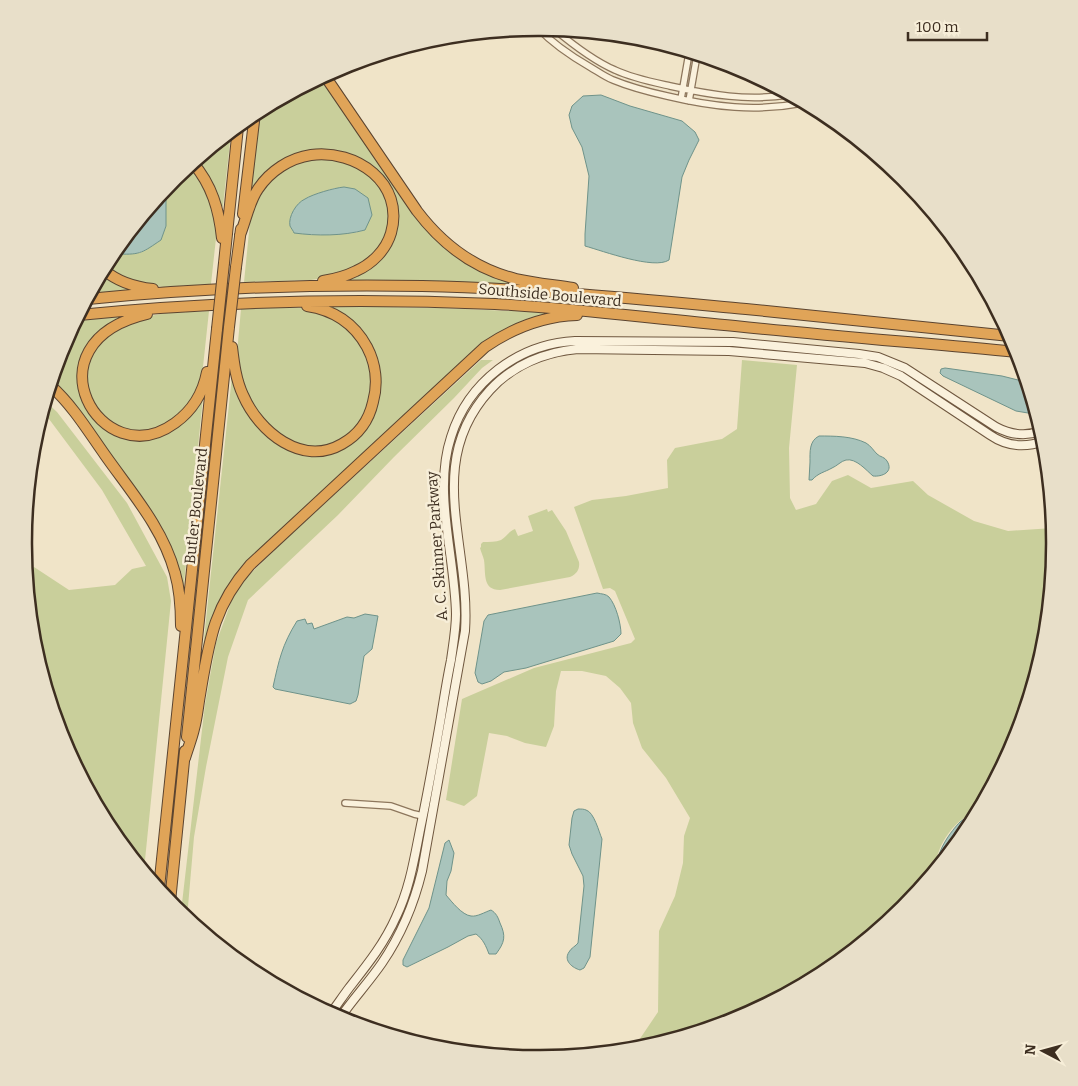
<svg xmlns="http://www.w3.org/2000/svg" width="1078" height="1086" viewBox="0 0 1078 1086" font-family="Bitter,serif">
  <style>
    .green { fill: #c9cf9b; fill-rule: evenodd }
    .water { fill: #a9c4bc; stroke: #6f938a }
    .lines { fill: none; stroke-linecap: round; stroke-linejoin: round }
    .street-casing { stroke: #8d765c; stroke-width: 8 }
    .secondary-casing { stroke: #6f573f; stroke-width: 10 }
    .highway-casing { stroke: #5b4430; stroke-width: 12 }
    .street { stroke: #faf1dc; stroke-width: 5.5 }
    .secondary { stroke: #faf1dc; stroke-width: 8 }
    .highway { stroke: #e0a458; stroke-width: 10 }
    .highway-bridge-casing { stroke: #5b4430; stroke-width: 12; stroke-linecap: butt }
    .highway-bridge { stroke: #e0a458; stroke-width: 10 }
    .labels { text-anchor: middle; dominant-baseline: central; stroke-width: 5; stroke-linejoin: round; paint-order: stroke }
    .street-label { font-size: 15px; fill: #3d2e20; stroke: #f7eed8 }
    .rim { fill: none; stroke: #3d2e20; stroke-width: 2.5 }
  </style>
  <rect width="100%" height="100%" fill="#f0e4c8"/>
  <path class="green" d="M 323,77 L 454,252 L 539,286 L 439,282 L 344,280 L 382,256 L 394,205 L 360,159 L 341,152 L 311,151 L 251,194 L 259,111 Z
    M 231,133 L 223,206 L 222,207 L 212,188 L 194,163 Z
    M 331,158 L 363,169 L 384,192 L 390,212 L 385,239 L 367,262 L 331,277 L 311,280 L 244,282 L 251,212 L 256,197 L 274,176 L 300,161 ZM 335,188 L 365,230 L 354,233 L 310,235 L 291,217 C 301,196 314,195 335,188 Z
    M 191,166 L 210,196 L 217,229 L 211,284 L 164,287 L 136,284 L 105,268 L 111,257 L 115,251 L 119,254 L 140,253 L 161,240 L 166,226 L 166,190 L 175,178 Z
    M 103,272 L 131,290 L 91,293 Z
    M 326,306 L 442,308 L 557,313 L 510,330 L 245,567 L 202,657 L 232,376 L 235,388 L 241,402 L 281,444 L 337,450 L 375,407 L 371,348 Z
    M 290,307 L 302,308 L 324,312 L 357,335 L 373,369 L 370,407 L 350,436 L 318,449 L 285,440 L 257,415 L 240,378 L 237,353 L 241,309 Z
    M 209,311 L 202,376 L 193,400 L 174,419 L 157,428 L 142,431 L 124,429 L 116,426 L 95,408 L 86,386 L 90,356 L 109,333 L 141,318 L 165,313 Z
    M 126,316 L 126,317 L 110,324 L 87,349 L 87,406 C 91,417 97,424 107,430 C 136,450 173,435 195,411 C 199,408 201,402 203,398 L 183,593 L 167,545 L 51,385 L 63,346 L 76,321 Z
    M 481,360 L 493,360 L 482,368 L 454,398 L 394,457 L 338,515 L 248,600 L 228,657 L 206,767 L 194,837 L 187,918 L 181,912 L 205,704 L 216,643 L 234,594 L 245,579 L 283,542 Z
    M 742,360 L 797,365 L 789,448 L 790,498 L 796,510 L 816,504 L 832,481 L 848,475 L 871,488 L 913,481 L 928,495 L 974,521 L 1008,531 L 1053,528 L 1054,543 L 1044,644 L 1015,740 L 975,815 C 961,813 943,838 939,851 C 937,855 937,859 936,863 L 938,865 L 903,908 L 825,972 L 736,1019 L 639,1048 L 633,1049 L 658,1012 L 659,931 L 675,896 L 683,863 L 684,836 L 690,818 L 666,778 L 642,748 L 633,723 L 631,703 L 620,688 L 606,676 L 582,671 L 561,671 L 556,691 L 554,726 L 546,747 L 525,743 L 507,736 L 489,733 L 477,796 L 464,806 L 446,800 L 462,699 L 534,668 L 631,643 L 635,639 L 615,591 L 610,588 L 603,589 L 574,507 L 592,500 L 626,496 L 668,488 L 667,460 L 675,448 L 722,439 L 737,429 Z
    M 46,402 L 57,412 L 127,503 L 167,577 L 171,601 L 144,870 L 110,829 L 63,740 L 34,643 L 26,569 L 34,567 L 69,590 L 115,585 L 132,569 L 146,566 L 102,490 L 49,419 L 42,414 Z
    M 547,509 L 548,512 L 552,510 L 566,531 L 579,562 C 580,569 577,574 570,577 L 500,590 C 482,590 486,573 484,560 C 483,556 481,552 480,548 L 481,547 L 481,544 L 483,542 C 489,542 496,542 501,540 C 507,536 508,532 515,529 L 518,536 L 533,531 L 528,516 Z"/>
  <path class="water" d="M 601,95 L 630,106 L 682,121 L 695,132 L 699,140 L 689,160 L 682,177 L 669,260 C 654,270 603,251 585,246 L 585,234 L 589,176 L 582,147 L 572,128 L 569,115 L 572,106 L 583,96 Z
    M 344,187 L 355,189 L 368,198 L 372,215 L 365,230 C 343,236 317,236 294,233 C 294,232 291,228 290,226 C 288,217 296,203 305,199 C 313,194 334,188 344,187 Z
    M 166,190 L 166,226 L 161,240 C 143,252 141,255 119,254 L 115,251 Z
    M 945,368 L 1002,376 L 1026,382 L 1035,412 L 1028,413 L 1016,411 L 943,376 L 940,373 L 941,369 Z
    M 819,436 C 834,436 852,436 866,443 C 871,446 873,450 877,454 C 880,457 885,457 887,461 C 894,472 882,477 873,476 C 866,470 856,458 846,460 C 841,461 837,466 832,468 C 825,472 818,473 812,480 L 809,480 C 809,474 810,468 810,462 C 810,452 809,441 819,436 Z
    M 597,593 C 602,594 606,594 609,597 C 616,605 621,624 621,634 L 614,641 L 526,668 L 504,672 L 491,681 L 482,684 L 478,682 L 475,673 L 484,621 L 488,615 Z
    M 365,614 L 378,616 L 372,649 L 364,656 L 358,695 L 356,701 L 350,704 L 275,689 L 273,687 C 279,660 282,645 297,621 L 305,619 L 307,624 L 312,623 L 314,629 L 347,617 L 354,618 Z
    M 578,809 C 581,809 584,809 586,810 C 594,812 599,832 602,839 L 590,957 L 584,968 L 580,970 C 573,968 563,961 569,952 C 571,948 576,946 578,943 L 584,886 L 583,876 L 572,854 L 569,845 L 572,818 L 574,811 Z
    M 971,817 L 974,818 L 967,830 L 938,865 C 936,852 951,831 960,822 C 963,819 967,818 971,817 Z
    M 449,840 L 454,853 L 451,871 L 447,881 L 446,895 C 452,902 462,915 471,916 C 477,917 485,912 491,910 C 496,913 498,917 500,923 C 506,936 505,942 496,954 L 489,954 C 486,946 483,939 476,934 L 468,936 L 448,947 L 407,967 L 403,965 L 403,960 L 429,908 L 445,843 Z"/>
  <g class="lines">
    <g class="street-casing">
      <path id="street" d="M 538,28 C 553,44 571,56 590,67 C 597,71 605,77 613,80 C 630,87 649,92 667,96 C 713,107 756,112 803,103
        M 554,29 C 572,44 594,61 615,70 C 632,78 652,82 670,86 C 711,95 747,101 788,95
        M 681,99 L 689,53
        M 689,101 L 697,55
        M 345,803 L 391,806 L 414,814 L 423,816"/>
    </g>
    <g class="secondary-casing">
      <path id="secondary" d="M 331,1013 C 337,1005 343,996 349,988 C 367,965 384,944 396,917 C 411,886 415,853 422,820 C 429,786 435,752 441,717 C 444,698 447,679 451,660 C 453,645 456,629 456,614 C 455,557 433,491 451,437 C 468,382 518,344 575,341 L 733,342 L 859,354 L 878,357 L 905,368 L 996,427 C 1011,435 1025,437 1041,431
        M 340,1018 C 353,999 369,982 382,963 C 401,935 414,904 422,871 L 465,631 C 471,545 423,463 490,390 C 513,365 545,352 578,349 L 729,351 L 865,363 L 883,368 L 901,376 L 990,435 C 1006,446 1025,448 1044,441"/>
    </g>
    <g class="highway-casing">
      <path id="highway" d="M 325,76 L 417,211 C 442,244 475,269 516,279 C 534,283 554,285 573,288
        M 193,163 C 212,185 219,210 222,238
        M 243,214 L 255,113
        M 240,235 C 246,220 249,202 258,189 C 270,171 290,158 311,155 C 356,149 405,183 391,233 C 386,250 372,264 356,271 C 346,276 335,279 323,281
        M 224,263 L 238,127
        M 236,267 L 241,229
        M 104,270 C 118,282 134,287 153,289
        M 88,299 C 199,288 311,284 422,286 C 530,288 638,299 746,309 C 834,318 922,327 1010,336
        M 147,314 C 24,343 101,477 175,423 C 193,410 203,393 207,372
        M 79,315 C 217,301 356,298 495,304 C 575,308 655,319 735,326 C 829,336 923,343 1017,352
        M 232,347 C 234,364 236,380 243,395 C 259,432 302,467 342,444 C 358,435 369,420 373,402 C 378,384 376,364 367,347 C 354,323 334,310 307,306
        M 51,386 C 73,406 88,431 105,455 C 131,492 163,528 175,573 C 180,590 181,608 181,626
        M 187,737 L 229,327
        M 185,758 C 188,748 192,738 194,729 C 197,718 198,706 200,695 C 209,642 213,607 250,565 L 485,347 C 513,328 544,316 577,315
        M 159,888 L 217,329
        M 170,902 L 185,751"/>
    </g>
    <use href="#street" class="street"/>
    <use href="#secondary" class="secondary"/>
    <use href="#highway" class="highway"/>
    <g class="highway-bridge-casing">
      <path id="highway-bridge" d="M 229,327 L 236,267
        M 217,329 L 224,263"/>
    </g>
    <use href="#highway-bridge" class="highway-bridge"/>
  </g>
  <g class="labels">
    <g class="street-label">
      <text transform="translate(550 295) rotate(5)">Southside Boulevard</text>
      <text transform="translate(196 506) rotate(-84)">Butler Boulevard</text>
      <text transform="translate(437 546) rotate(-94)">A. C. Skinner Parkway</text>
    </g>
  </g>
  <path d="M0 0H1078V1086H0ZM538 36H540A506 506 0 0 1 1046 542V544A506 506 0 0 1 540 1050H538A506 506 0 0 1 32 544V542A506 506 0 0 1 538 36Z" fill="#e8dfc9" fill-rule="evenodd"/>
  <path class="rim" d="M538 36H540A506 506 0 0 1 1046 542V544A506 506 0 0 1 540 1050H538A506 506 0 0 1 32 544V542A506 506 0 0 1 538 36Z"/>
  <g transform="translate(1043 1051) rotate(276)" stroke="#f7eed8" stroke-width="4" paint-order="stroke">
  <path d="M0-4L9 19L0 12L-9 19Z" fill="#3d2e20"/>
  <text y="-8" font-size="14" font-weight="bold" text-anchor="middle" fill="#3d2e20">N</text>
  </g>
  <path d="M908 32v8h79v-8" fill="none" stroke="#3d2e20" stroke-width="2.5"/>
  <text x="916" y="32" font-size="15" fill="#3d2e20" stroke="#f7eed8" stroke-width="4" paint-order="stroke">100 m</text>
</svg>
